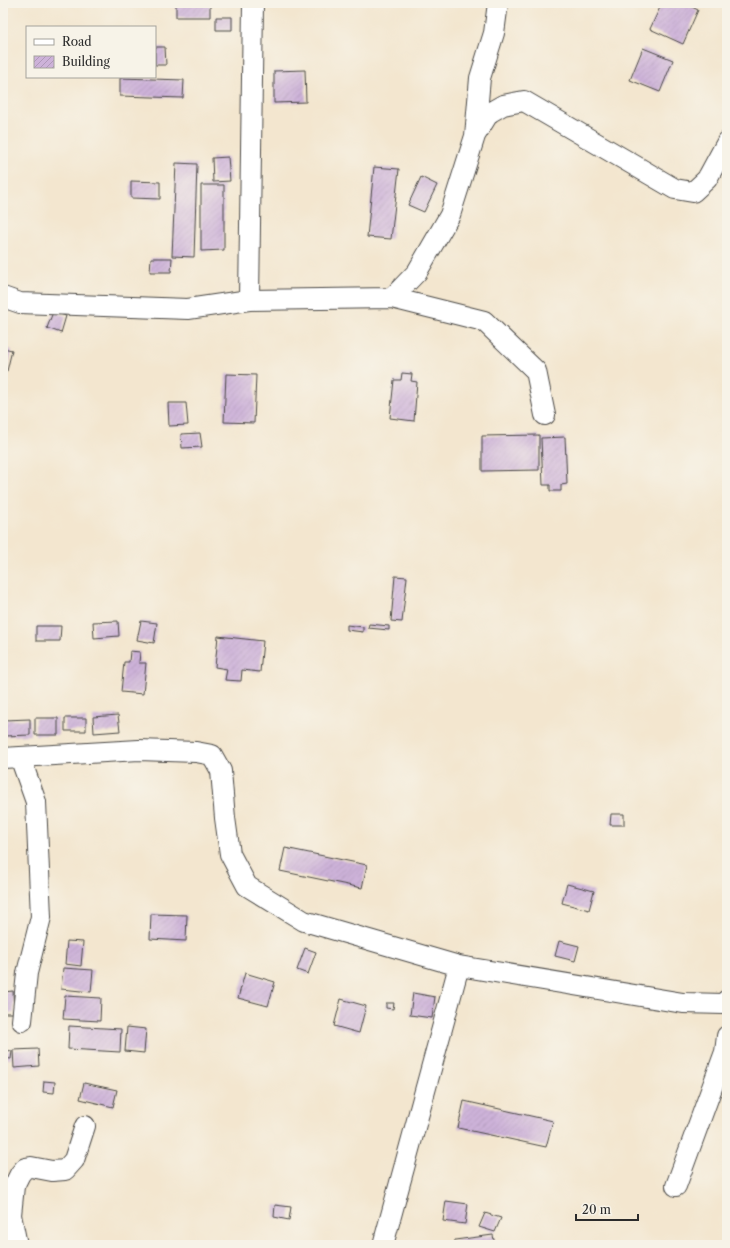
<svg xmlns="http://www.w3.org/2000/svg" width="730" height="1248" viewBox="0 0 730 1248" font-family="'Libre Caslon Text',serif">
  <style>
    .building { fill: url(#building-hatch) }
    .lines { fill: none; stroke-linecap: round; stroke-linejoin: round }
    .minor-casing { stroke: #494744; stroke-width: 22 }
    .minor { stroke: #fff; stroke-width: 20 }
  </style>
  <defs>
    <pattern id="building-hatch" width="6" height="6" patternUnits="userSpaceOnUse"><rect width="6" height="6" fill="#cdb2d9"/><path d="M-1 1l2-2M0 6l6-6M5 7l2-2" fill="none" stroke="#b099ba"/></pattern>
  </defs>
  <rect width="100%" height="100%" fill="#f7f3e8"/>
  <filter id="ink" filterUnits="userSpaceOnUse"><feTurbulence type="fractalNoise" baseFrequency=".025" numOctaves="2"/><feDisplacementMap in="SourceGraphic" scale="8" xChannelSelector="R" yChannelSelector="G"/><feConvolveMatrix kernelMatrix="1 2 1 2 8 2 1 2 1" color-interpolation-filters="sRGB"/></filter>
  <filter id="wash" filterUnits="userSpaceOnUse"><feTurbulence type="fractalNoise" baseFrequency=".012" numOctaves="4" result="noise"/><feDisplacementMap in="SourceGraphic" scale="16" xChannelSelector="R" yChannelSelector="G"/><feGaussianBlur stdDeviation="0.9" result="paint"/><feColorMatrix in="noise" values="0 0 0 0 0 0 0 0 0 0 0 0 0 0 0 0 0 1.4 0 .05"/><feComposite in="paint" operator="in"/></filter>
  <g filter="url(#wash)">
    <rect width="100%" height="100%" fill="#f3e6cf"/>
    <g id="blocks">
      <path class="building" d="M 176,3 L 210,3 L 210,17 L 176,17 Z
        M 662,3 L 684,3 L 698,10 L 683,44 L 650,29 Z
        M 216,17 L 232,17 L 232,30 L 216,30 Z
        M 155,47 L 165,47 L 166,65 L 155,65 Z
        M 643,48 L 673,60 L 660,92 L 630,80 Z
        M 305,70 L 306,102 L 274,103 L 274,71 Z
        M 120,78 L 184,80 L 183,98 L 120,96 Z
        M 228,157 L 230,181 L 213,182 L 212,158 Z
        M 176,163 L 197,164 L 194,257 L 172,256 Z
        M 374,167 L 399,169 L 391,239 L 367,237 Z
        M 421,177 L 437,185 L 424,212 L 408,205 Z
        M 131,181 L 160,182 L 160,199 L 131,198 Z
        M 201,185 L 224,185 L 224,250 L 201,251 Z
        M 151,258 L 172,258 L 171,272 L 150,272 Z
        M 53,312 L 66,316 L 61,333 L 47,328 Z
        M 3,348 L 12,350 L 7,371 L 3,370 Z
        M 402,373 L 412,374 L 411,381 L 417,382 L 414,421 L 390,418 L 394,380 L 401,380 Z
        M 226,374 L 256,375 L 254,423 L 224,422 Z
        M 168,403 L 186,403 L 188,425 L 169,426 Z
        M 200,433 L 202,447 L 182,448 L 181,434 Z
        M 539,435 L 539,470 L 482,471 L 482,436 Z
        M 565,437 L 567,484 L 561,485 L 561,491 L 550,491 L 550,485 L 543,485 L 541,438 Z
        M 395,576 L 407,577 L 402,622 L 391,621 Z
        M 118,621 L 119,636 L 94,638 L 93,622 Z
        M 141,621 L 157,623 L 154,643 L 137,640 Z
        M 369,624 L 389,626 L 389,630 L 368,628 Z
        M 347,625 L 363,627 L 363,632 L 347,630 Z
        M 36,626 L 61,626 L 60,641 L 36,641 Z
        M 218,636 L 263,641 L 260,672 L 242,670 L 241,681 L 225,680 L 227,669 L 215,667 Z
        M 130,651 L 140,652 L 139,663 L 146,663 L 143,694 L 121,692 L 124,662 L 129,662 Z
        M 118,715 L 120,731 L 94,733 L 93,717 Z
        M 35,718 L 58,718 L 58,735 L 35,735 Z
        M 65,718 L 86,718 L 86,731 L 65,731 Z
        M 30,719 L 30,735 L 5,736 L 4,720 Z
        M 611,814 L 624,814 L 624,825 L 610,825 Z
        M 285,848 L 367,865 L 362,888 L 280,871 Z
        M 567,884 L 594,891 L 589,910 L 562,903 Z
        M 151,914 L 187,915 L 186,941 L 150,939 Z
        M 67,941 L 83,942 L 81,966 L 65,964 Z
        M 559,941 L 579,946 L 575,961 L 555,956 Z
        M 305,948 L 316,952 L 308,974 L 297,970 Z
        M 63,968 L 93,970 L 91,992 L 61,989 Z
        M 245,973 L 275,982 L 268,1006 L 238,998 Z
        M 13,991 L 14,1013 L 3,1013 L 3,992 Z
        M 413,993 L 435,997 L 432,1018 L 410,1015 Z
        M 65,996 L 101,998 L 100,1021 L 63,1019 Z
        M 341,999 L 366,1006 L 359,1033 L 334,1026 Z
        M 386,1003 L 394,1003 L 393,1009 L 386,1008 Z
        M 69,1026 L 121,1029 L 120,1052 L 68,1049 Z
        M 127,1027 L 146,1029 L 144,1053 L 125,1051 Z
        M 38,1049 L 39,1066 L 14,1068 L 13,1050 Z
        M 3,1050 L 12,1051 L 11,1059 L 3,1058 Z
        M 44,1081 L 55,1082 L 54,1093 L 43,1092 Z
        M 84,1083 L 117,1090 L 113,1107 L 80,1099 Z
        M 464,1101 L 553,1121 L 546,1147 L 458,1128 Z
        M 3,1174 L 5,1174 L 5,1213 L 3,1213 Z
        M 446,1201 L 468,1204 L 465,1224 L 443,1221 Z
        M 275,1205 L 291,1207 L 289,1220 L 274,1217 Z
        M 485,1213 L 501,1218 L 495,1232 L 479,1227 Z
        M 493,1235 L 495,1245 L 455,1245 L 455,1240 Z"/>
    </g>
  </g>
  <g filter="url(#ink)">
    <use href="#blocks" fill-opacity="0" stroke="#494744" stroke-width="1"/>
    <g class="lines">
      <g class="minor-casing">
        <path id="minor" d="M 476,134 L 489,113 L 503,105 L 524,101 L 675,189 L 693,192 L 707,179 L 727,142
          M 3,297 L 20,303 L 188,309 L 249,300 L 392,298 L 417,272 L 450,215 L 475,136 L 480,78 L 494,33 L 498,3
          M 392,298 L 484,321 L 536,371 L 545,415
          M 249,300 L 253,3
          M 20,757 L 36,802 L 41,917 L 27,973 L 22,1021
          M 3,758 L 139,750 L 196,752 L 212,755 L 221,771 L 225,818 L 230,854 L 247,886 L 304,921 L 459,966 L 683,1003 L 724,1004 L 727,1000
          M 676,1186 L 725,1052 L 727,1036
          M 17,1245 L 11,1215 L 14,1186 L 20,1174 L 25,1168 L 31,1167 L 52,1171 L 65,1170 L 74,1160 L 85,1126
          M 383,1245 L 459,966"/>
      </g>
      <use href="#minor" class="minor"/>
    </g>
  </g>
  <rect width="730" height="1248" fill="none" stroke="#f7f3e8" stroke-width="16"/>
  <rect x="26" y="26" width="130" height="52" fill="#f7f3e8" stroke="#a5a39c"/>
  <rect x="34" y="39" width="20" height="6" fill="#ffffff" stroke="#a5a39c"/>
  <text x="62" y="46" font-size="12" fill="#2b2b2b">Road</text>
  <rect x="34" y="56" width="20" height="12" fill="url(#building-hatch)" stroke="#a5a39c"/>
  <text x="62" y="66" font-size="12" fill="#2b2b2b">Building</text>
  <path d="M576 1214v6h62v-6" fill="none" stroke="#2b2b2b" stroke-width="2"/>
  <text x="582" y="1214" font-size="12" fill="#2b2b2b" stroke="#f7f3e8" stroke-width="3" paint-order="stroke">20 m</text>
</svg>
